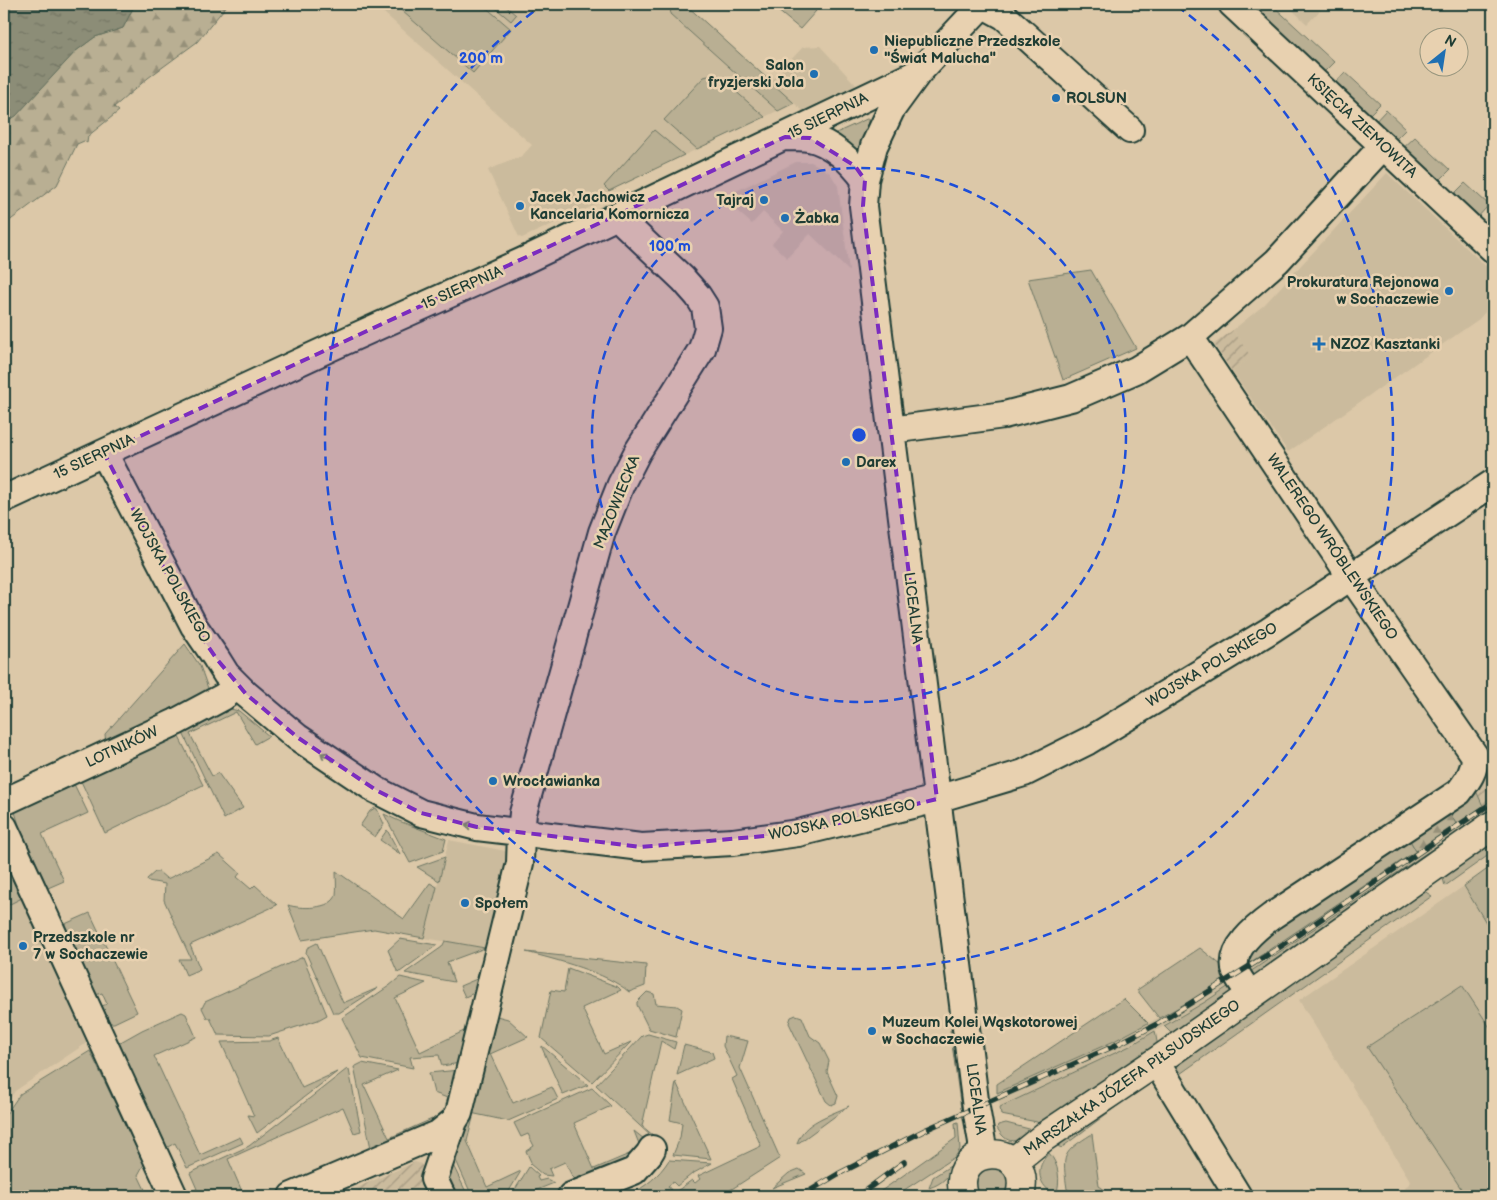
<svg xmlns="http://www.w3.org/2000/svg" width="1497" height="1200" viewBox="0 0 1497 1200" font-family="'Balsamiq Sans',sans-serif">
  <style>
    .built { fill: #cbbb9d }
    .industrial { fill: url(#industrial-furrows) }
    .green { fill: #b9af93; stroke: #6c7664 }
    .forest { fill: url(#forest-firs); stroke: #6c7664 }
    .water { fill: url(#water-ripples); stroke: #606d5c }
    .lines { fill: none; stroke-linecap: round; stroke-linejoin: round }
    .minor-casing { stroke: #1f3d34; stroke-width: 30 }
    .major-casing { stroke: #1f3d34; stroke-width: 31 }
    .minor { stroke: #e8d1b0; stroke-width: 26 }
    .major { stroke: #e8d1b0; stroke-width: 28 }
    .rail-casing { stroke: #1f3d34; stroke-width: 5.5 }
    .rail { stroke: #e8d1b0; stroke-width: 4; stroke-dasharray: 11; stroke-linecap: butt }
    .oneway { stroke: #79806c }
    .marked { fill: #7b2cbf; fill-opacity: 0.2; stroke: #7b2cbf; stroke-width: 4; stroke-dasharray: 10 6; stroke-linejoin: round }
    .ring { fill: none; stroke: #1d4ed8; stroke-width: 2.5; stroke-dasharray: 9 6 }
    .poi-dot { fill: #1f6fb2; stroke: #e8d1b0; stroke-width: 2 }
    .labels { text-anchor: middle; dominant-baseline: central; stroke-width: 5; stroke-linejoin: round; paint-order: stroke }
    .poi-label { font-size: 15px; font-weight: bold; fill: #1f3d34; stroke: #e8d1b0; text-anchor: start }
    .street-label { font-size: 15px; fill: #1f3d34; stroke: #e8d1b0 }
    .centre { fill: #1d4ed8; stroke: #e8d1b0; stroke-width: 2.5 }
    .ring-label { font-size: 15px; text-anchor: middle; font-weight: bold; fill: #1d4ed8; stroke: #e8d1b0; stroke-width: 5; stroke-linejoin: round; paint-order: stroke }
  </style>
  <defs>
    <pattern id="industrial-furrows" width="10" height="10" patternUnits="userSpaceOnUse" patternTransform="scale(1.25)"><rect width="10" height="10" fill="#cbbb9d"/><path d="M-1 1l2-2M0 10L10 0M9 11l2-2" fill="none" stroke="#a49981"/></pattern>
    <pattern id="forest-firs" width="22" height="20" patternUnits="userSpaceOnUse" patternTransform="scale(1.25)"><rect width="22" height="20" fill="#b9af93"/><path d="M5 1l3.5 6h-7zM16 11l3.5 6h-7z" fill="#969079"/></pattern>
    <pattern id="water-ripples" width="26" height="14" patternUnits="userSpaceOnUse" patternTransform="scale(1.25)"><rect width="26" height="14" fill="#8c8d77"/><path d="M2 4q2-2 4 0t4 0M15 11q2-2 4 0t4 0" fill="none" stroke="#727462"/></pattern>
  </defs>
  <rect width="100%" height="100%" fill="#dcc8a8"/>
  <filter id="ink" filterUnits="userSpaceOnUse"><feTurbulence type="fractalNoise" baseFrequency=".02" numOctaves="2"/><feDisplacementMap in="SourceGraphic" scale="10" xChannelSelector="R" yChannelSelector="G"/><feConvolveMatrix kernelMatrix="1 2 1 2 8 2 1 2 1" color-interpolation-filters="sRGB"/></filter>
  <g filter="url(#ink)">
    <path class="built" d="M 374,4 L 685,4 L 771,81 L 803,47 L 820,46 L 856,85 L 803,111 L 794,103 L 592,199 L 597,204 L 522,238 L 519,237 L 488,170 L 522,156 L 532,145 Z
      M 1286,4 L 1326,4 L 1307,24 Z
      M 796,162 L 811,162 L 819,166 L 830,173 L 838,186 L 849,271 L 810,234 L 787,258 L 772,244 L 783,231 L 763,212 L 752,224 L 722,198 Z
      M 1387,173 L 1493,273 L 1493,303 L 1479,319 L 1288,452 L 1232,371 L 1250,357 L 1233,330 L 1264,305 Z
      M 1493,799 L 1493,808 L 1205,1002 L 1130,1046 L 1000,1107 L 997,1093 L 1112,1042 L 1196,998 Z
      M 449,840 L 511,852 L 486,948 L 424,938 Z
      M 4,858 L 88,1042 L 15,1091 L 4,1107 Z
      M 1464,886 L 1488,925 L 1493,931 L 1493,1196 L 1410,1196 L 1405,1188 L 1411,1182 L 1299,1000 Z"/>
    <path class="industrial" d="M 1233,330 L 1251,357 L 1232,371 L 1214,344 Z
      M 1493,767 L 1493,799 L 1483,806 L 1472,782 L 1479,770 Z
      M 415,1162 L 421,1164 L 436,1196 L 338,1196 Z"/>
    <path class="green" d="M 394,4 L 482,4 L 511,29 L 473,73 Z
      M 491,4 L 503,4 L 516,15 L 511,21 Z
      M 672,4 L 685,4 L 794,103 L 778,111 L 670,14 Z
      M 772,4 L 807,4 L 816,11 L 800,29 L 771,5 Z
      M 1244,4 L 1271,4 L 1334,62 L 1320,76 Z
      M 1345,72 L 1380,104 L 1366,118 L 1331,87 Z
      M 716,74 L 765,117 L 697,149 L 664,120 L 704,77 Z
      M 1386,110 L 1406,129 L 1392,143 L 1373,124 Z
      M 869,118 L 869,122 L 858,151 L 838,137 L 836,133 Z
      M 654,130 L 684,155 L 609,191 L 604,186 Z
      M 1415,137 L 1450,170 L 1436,184 L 1400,151 Z
      M 1465,183 L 1489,205 L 1474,221 L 1450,198 Z
      M 1091,270 L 1136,348 L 1063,380 L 1028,279 Z
      M 185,644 L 200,666 L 210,694 L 106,745 L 105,734 Z
      M 230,709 L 239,711 L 269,736 L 255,744 L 236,712 L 190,734 L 212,776 L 218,773 L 243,808 L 224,819 L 182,731 Z
      M 177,733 L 203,785 L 105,833 L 80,779 Z
      M 73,782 L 88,813 L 42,834 L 64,881 L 48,888 L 19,825 L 15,812 L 17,810 Z
      M 1472,782 L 1483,806 L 1456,824 L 1447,807 Z
      M 375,808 L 377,809 L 384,824 L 375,837 L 360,826 L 370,811 Z
      M 1493,808 L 1493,814 L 1252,982 L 1244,976 Z
      M 384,814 L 399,821 L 446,839 L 443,851 L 410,863 Z
      M 387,830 L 400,854 L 380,840 Z
      M 1407,835 L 1416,851 L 1245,966 L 1248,949 Z
      M 1493,839 L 1493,852 L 1445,886 L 1442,875 Z
      M 219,854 L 240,873 L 237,877 L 251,889 L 255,885 L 277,905 L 190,945 L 200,969 L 186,975 L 179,959 L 191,959 L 164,900 L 165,884 L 148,881 L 147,879 L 155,872 L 159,872 L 167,879 Z
      M 445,857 L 439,881 L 417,867 Z
      M 4,858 L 22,898 L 4,907 Z
      M 1493,865 L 1493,931 L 1488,926 L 1464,886 Z
      M 336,871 L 404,919 L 430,883 L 437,887 L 424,938 L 374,929 L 302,940 L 288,905 C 299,909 332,910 336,895 C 337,888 336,878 336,871 Z
      M 1421,889 L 1432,896 L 1177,1076 L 1173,1067 L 1174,1063 Z
      M 90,913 L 137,1012 L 114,1023 L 110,1023 L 102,1006 L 107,1004 L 102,993 L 92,996 L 61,928 L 65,924 Z
      M 400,939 L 437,945 L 400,972 L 397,971 L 388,950 Z
      M 445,941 L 485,948 L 447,962 L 454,982 L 405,973 L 442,947 Z
      M 317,943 L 343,1003 L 378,988 L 339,1013 L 333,1013 L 306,953 L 307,948 Z
      M 1200,948 L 1232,974 L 1196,998 L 1159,1018 L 1137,990 Z
      M 526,952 L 646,965 L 645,986 L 629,992 C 608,973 554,959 526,952 Z
      M 303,957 L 327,1015 L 318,1020 L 269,1036 L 218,1035 L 210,1018 L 207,1018 L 202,1008 L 205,1002 Z
      M 568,968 L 618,987 L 621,990 L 582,1008 L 604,1054 L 631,1042 L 592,1082 L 541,1038 L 551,990 L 564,992 Z
      M 400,977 L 426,983 L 395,998 L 420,1052 L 466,1030 L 460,1063 L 442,1066 L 439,1055 L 410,1057 L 413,1068 L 362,1058 L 342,1018 L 389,986 Z
      M 479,978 L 476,992 L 465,997 L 460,986 Z
      M 1235,982 L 1235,993 L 1174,1036 L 1164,1026 L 1205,1002 Z
      M 1462,985 L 1493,1032 L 1493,1196 L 1466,1196 L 1367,1047 Z
      M 647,992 L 654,994 L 656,1004 L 677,1006 L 682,1009 L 676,1037 L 649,1029 L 637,1005 L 637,1002 Z
      M 1124,999 L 1148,1023 L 1112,1042 L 997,1093 L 997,1084 Z
      M 182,1012 L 186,1014 L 196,1037 L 154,1056 L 200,1155 L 240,1137 L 243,1143 L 187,1168 L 175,1143 L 166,1148 L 117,1044 L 142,1030 Z
      M 493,1015 L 508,1019 L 528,1037 L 490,1054 L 513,1103 L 552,1087 L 558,1099 L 508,1121 L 466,1112 Z
      M 796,1015 L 802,1017 L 810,1036 L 820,1043 L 829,1061 L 827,1072 L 838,1096 L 836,1103 L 831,1105 L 826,1101 L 789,1023 L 791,1017 Z
      M 950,1030 L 954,1030 L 964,1109 L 961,1109 Z
      M 1155,1031 L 1158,1047 L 1039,1124 L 1037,1122 L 1001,1115 L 1000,1107 L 1130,1046 Z
      M 648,1034 L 676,1042 L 674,1049 L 661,1041 L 642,1126 L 654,1136 L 653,1138 L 596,1085 L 642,1036 Z
      M 724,1036 L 748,1041 L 740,1068 L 780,1158 L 721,1196 L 670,1196 L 692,1180 L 695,1183 L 700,1179 L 698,1176 L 761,1146 L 732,1079 L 737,1076 L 723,1046 Z
      M 278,1038 L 302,1088 L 337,1072 L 257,1133 L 248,1115 L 254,1116 L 221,1042 L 269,1041 Z
      M 684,1045 L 712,1052 L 714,1058 L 677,1075 Z
      M 542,1046 L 588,1085 L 563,1095 L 542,1048 Z
      M 90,1051 L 144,1164 L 138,1175 L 148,1196 L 4,1196 L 4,1117 L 20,1094 Z
      M 362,1063 L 398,1070 L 364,1085 L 389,1138 L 432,1119 L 432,1125 L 372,1153 L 354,1067 Z
      M 347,1069 L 349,1070 L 361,1131 L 354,1133 L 343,1107 L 228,1159 L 244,1196 L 191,1196 L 189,1192 L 197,1189 L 190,1173 L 249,1146 Z
      M 459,1070 L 450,1099 L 434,1093 L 429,1073 Z
      M 676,1082 L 711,1159 L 673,1155 L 680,1138 L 682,1123 L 670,1120 Z
      M 592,1088 L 611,1106 L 574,1123 L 594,1169 L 641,1149 L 634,1131 L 649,1143 L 637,1158 L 579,1183 L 572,1176 L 565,1162 L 549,1169 L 552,1176 L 543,1175 L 530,1164 L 531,1162 L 526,1151 L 534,1146 L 528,1134 L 521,1137 L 514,1123 Z
      M 1120,1097 L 1125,1100 L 1061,1148 L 1058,1146 L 1082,1125 Z
      M 849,1106 L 797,1144 C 802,1122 831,1115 849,1106 Z
      M 465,1116 L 473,1118 L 467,1141 L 487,1187 L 521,1171 L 506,1196 L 472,1196 L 454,1156 Z
      M 958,1122 L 960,1149 L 956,1156 L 895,1196 L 874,1196 L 956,1138 L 955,1123 Z
      M 1006,1123 L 1029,1129 L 1031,1131 C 1016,1143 1008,1146 997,1128 L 998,1125 Z
      M 1092,1134 L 1099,1186 L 1114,1196 L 1077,1196 L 1067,1189 C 1062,1154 1062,1153 1092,1134 Z
      M 1049,1153 C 1059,1164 1061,1181 1056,1195 C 1038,1186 1034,1168 1049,1153 Z
      M 450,1159 L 468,1196 L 448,1196 L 446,1182 Z
      M 669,1160 L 712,1163 L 692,1174 L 677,1186 L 673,1182 L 668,1186 L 671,1190 L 664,1196 L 614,1196 L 609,1186 L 620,1183 L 628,1196 C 646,1186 658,1177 669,1160 Z
      M 955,1163 C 950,1176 942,1184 929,1188 L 933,1177 Z
      M 996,1166 L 1009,1175 L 1009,1191 L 1005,1196 L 982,1196 C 969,1181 979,1170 996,1166 Z
      M 529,1167 L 539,1176 L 537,1177 L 539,1181 L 547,1179 L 554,1183 L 522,1196 L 511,1196 Z
      M 799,1169 L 806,1174 L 772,1188 L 789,1173 Z"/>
    <path class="forest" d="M 135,4 L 228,4 L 197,42 L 148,78 L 114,107 L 119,111 L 88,136 L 87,143 L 84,141 L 77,144 L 57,185 L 4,225 L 4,123 L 16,115 L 76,51 L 95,37 L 123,28 Z
      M 1447,807 L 1456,824 L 1416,851 L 1407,835 Z"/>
    <path class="water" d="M 6,4 L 135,4 L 123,28 L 95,37 L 76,51 L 16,116 L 4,123 L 4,6 Z"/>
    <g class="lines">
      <g class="minor-casing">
        <path id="minor" d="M 982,4 L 1004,16 L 1130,130
          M 1232,4 L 1493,249
          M 785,137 C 793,137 801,137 809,138 C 831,142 853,163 865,180
          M 1190,337 L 1351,577 L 1475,756 C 1475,771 1468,780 1459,792 L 1272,916 C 1257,927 1228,949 1236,972 C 1239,980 1246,988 1251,995
          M 891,430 L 1004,415 L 1071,398 L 1136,370 L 1190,337 L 1277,261 L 1383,146
          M 104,453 L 194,626 L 216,658 L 226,674 L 246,694 L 297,737 L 376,790 L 421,813 L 477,827 L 641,847 L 733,842 L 798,833 L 937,799 L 1024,773 L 1088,741 L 1269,631 L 1493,483
          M 4,499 L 332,347 L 523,261 L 915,74
          M 4,802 L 176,722 L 223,697 L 238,686
          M 4,827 L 174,1196
          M 1156,1062 L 1238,1196
          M 982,1155 L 982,1142 L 976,1108 L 863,206 L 865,180 L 874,146 L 891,110 L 918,73 L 983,4
          M 292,1196 L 438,1134 L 454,1121 L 459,1113 L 520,863 L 521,833 L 523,813 L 602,532 L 621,484 L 638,451 L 702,349 L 708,328 L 705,307 L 698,296 L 683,279 L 625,224 L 619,215
          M 442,1196 L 434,1179 L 454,1121
          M 571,1196 L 634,1171 L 649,1154 L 652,1149"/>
      </g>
      <g class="major-casing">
        <path id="major" d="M 1013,1162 L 1044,1137 L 1156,1062 L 1493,825
          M 964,1196 C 948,1142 1035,1139 1020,1196"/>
      </g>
      <use href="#minor" class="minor"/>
      <use href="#major" class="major"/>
      <g class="rail-casing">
        <path id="rail" d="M 801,1196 L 838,1174 L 927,1129 L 1114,1046 L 1157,1024 L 1280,947 L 1493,802
          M 858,1196 L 904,1162"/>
      </g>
      <use href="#rail" class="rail"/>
    </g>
    <defs><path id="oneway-shaft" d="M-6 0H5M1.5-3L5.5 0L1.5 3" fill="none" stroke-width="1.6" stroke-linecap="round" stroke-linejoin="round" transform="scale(1.25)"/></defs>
    <g class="oneway">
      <use href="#oneway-shaft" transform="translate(327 757) rotate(-146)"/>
      <use href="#oneway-shaft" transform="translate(472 826) rotate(-167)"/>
    </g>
  </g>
  <path class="marked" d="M 785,137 L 810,138 L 855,166 L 865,180 L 863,206 L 937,799 L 798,833 L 641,847 L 477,827 L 421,813 L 376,790 L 297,737 L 246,694 L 216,658 L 194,626 L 104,453 Z"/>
  <g class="ring">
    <circle cx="859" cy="435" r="267"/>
    <path d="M1177 6A534 534 0 1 1 541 6"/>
  </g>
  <g class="poi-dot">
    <circle cx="874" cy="50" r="5"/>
    <circle cx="814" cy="74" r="5"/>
    <circle cx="1056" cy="98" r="5"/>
    <circle cx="764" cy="200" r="5"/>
    <circle cx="520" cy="206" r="5"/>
    <circle cx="785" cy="218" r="5"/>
    <circle cx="1449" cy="291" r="5"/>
    <path d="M1316.5 336.5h5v5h5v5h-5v5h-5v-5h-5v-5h5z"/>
    <circle cx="846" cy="462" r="5"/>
    <circle cx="493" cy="781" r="5"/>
    <circle cx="465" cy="903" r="5"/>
    <circle cx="23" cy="946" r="5"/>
    <circle cx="872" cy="1031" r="5"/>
  </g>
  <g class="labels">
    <g class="poi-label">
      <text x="884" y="41">Niepubliczne Przedszkole<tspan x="884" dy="17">"Świat Malucha"</tspan></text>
      <text x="804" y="65" text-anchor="end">Salon<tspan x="804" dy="17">fryzjerski Jola</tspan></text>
      <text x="1066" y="98">ROLSUN</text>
      <text x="530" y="197">Jacek Jachowicz<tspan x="530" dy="17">Kancelaria Komornicza</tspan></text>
      <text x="754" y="200" text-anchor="end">Tajraj</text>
      <text x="795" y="218">Żabka</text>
      <text x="1439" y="282" text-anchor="end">Prokuratura Rejonowa<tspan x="1439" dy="17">w Sochaczewie</tspan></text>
      <text x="1330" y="344">NZOZ Kasztanki</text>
      <text x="856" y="462">Darex</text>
      <text x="503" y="781">Wrocławianka</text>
      <text x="475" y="903">Społem</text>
      <text x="33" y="937">Przedszkole nr<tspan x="33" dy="17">7 w Sochaczewie</tspan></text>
      <text x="882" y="1022">Muzeum Kolei Wąskotorowej<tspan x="882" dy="17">w Sochaczewie</tspan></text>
    </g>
    <g class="street-label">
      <text transform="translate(828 116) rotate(-26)">15 SIERPNIA</text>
      <text transform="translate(1362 126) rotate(43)">KSIĘCIA ZIEMOWITA</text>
      <text transform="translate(462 288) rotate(-24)">15 SIERPNIA</text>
      <text transform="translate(94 457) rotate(-25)">15 SIERPNIA</text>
      <text transform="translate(617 502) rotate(-68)">MAZOWIECKA</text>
      <text transform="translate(1332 547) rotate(56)">WALEREGO WRÓBLEWSKIEGO</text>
      <text transform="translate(170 576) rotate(61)">WOJSKA POLSKIEGO</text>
      <text transform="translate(913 608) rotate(83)">LICEALNA</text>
      <text transform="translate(1212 665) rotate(-31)">WOJSKA POLSKIEGO</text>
      <text transform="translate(122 747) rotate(-25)">LOTNIKÓW</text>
      <text transform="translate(842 820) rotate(-12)">WOJSKA POLSKIEGO</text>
      <text transform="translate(1132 1078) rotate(-35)">MARSZAŁKA JÓZEFA PIŁSUDSKIEGO</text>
      <text transform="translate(976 1099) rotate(82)">LICEALNA</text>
    </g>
  </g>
  <circle cx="859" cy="435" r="8" class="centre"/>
  <g class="ring-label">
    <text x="481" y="63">200 m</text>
    <text x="670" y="251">100 m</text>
  </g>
  <rect width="1497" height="1200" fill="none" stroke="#e8d1b0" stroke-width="20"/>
  <rect x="10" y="10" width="1477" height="1180" fill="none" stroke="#1f3d34" stroke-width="2" filter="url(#ink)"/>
  <g transform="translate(1444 52) rotate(30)"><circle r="24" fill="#e8d1b0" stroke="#98967e"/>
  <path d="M0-4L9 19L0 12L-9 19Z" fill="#1f6fb2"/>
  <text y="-8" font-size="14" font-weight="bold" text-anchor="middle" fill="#1f3d34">N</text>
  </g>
</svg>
